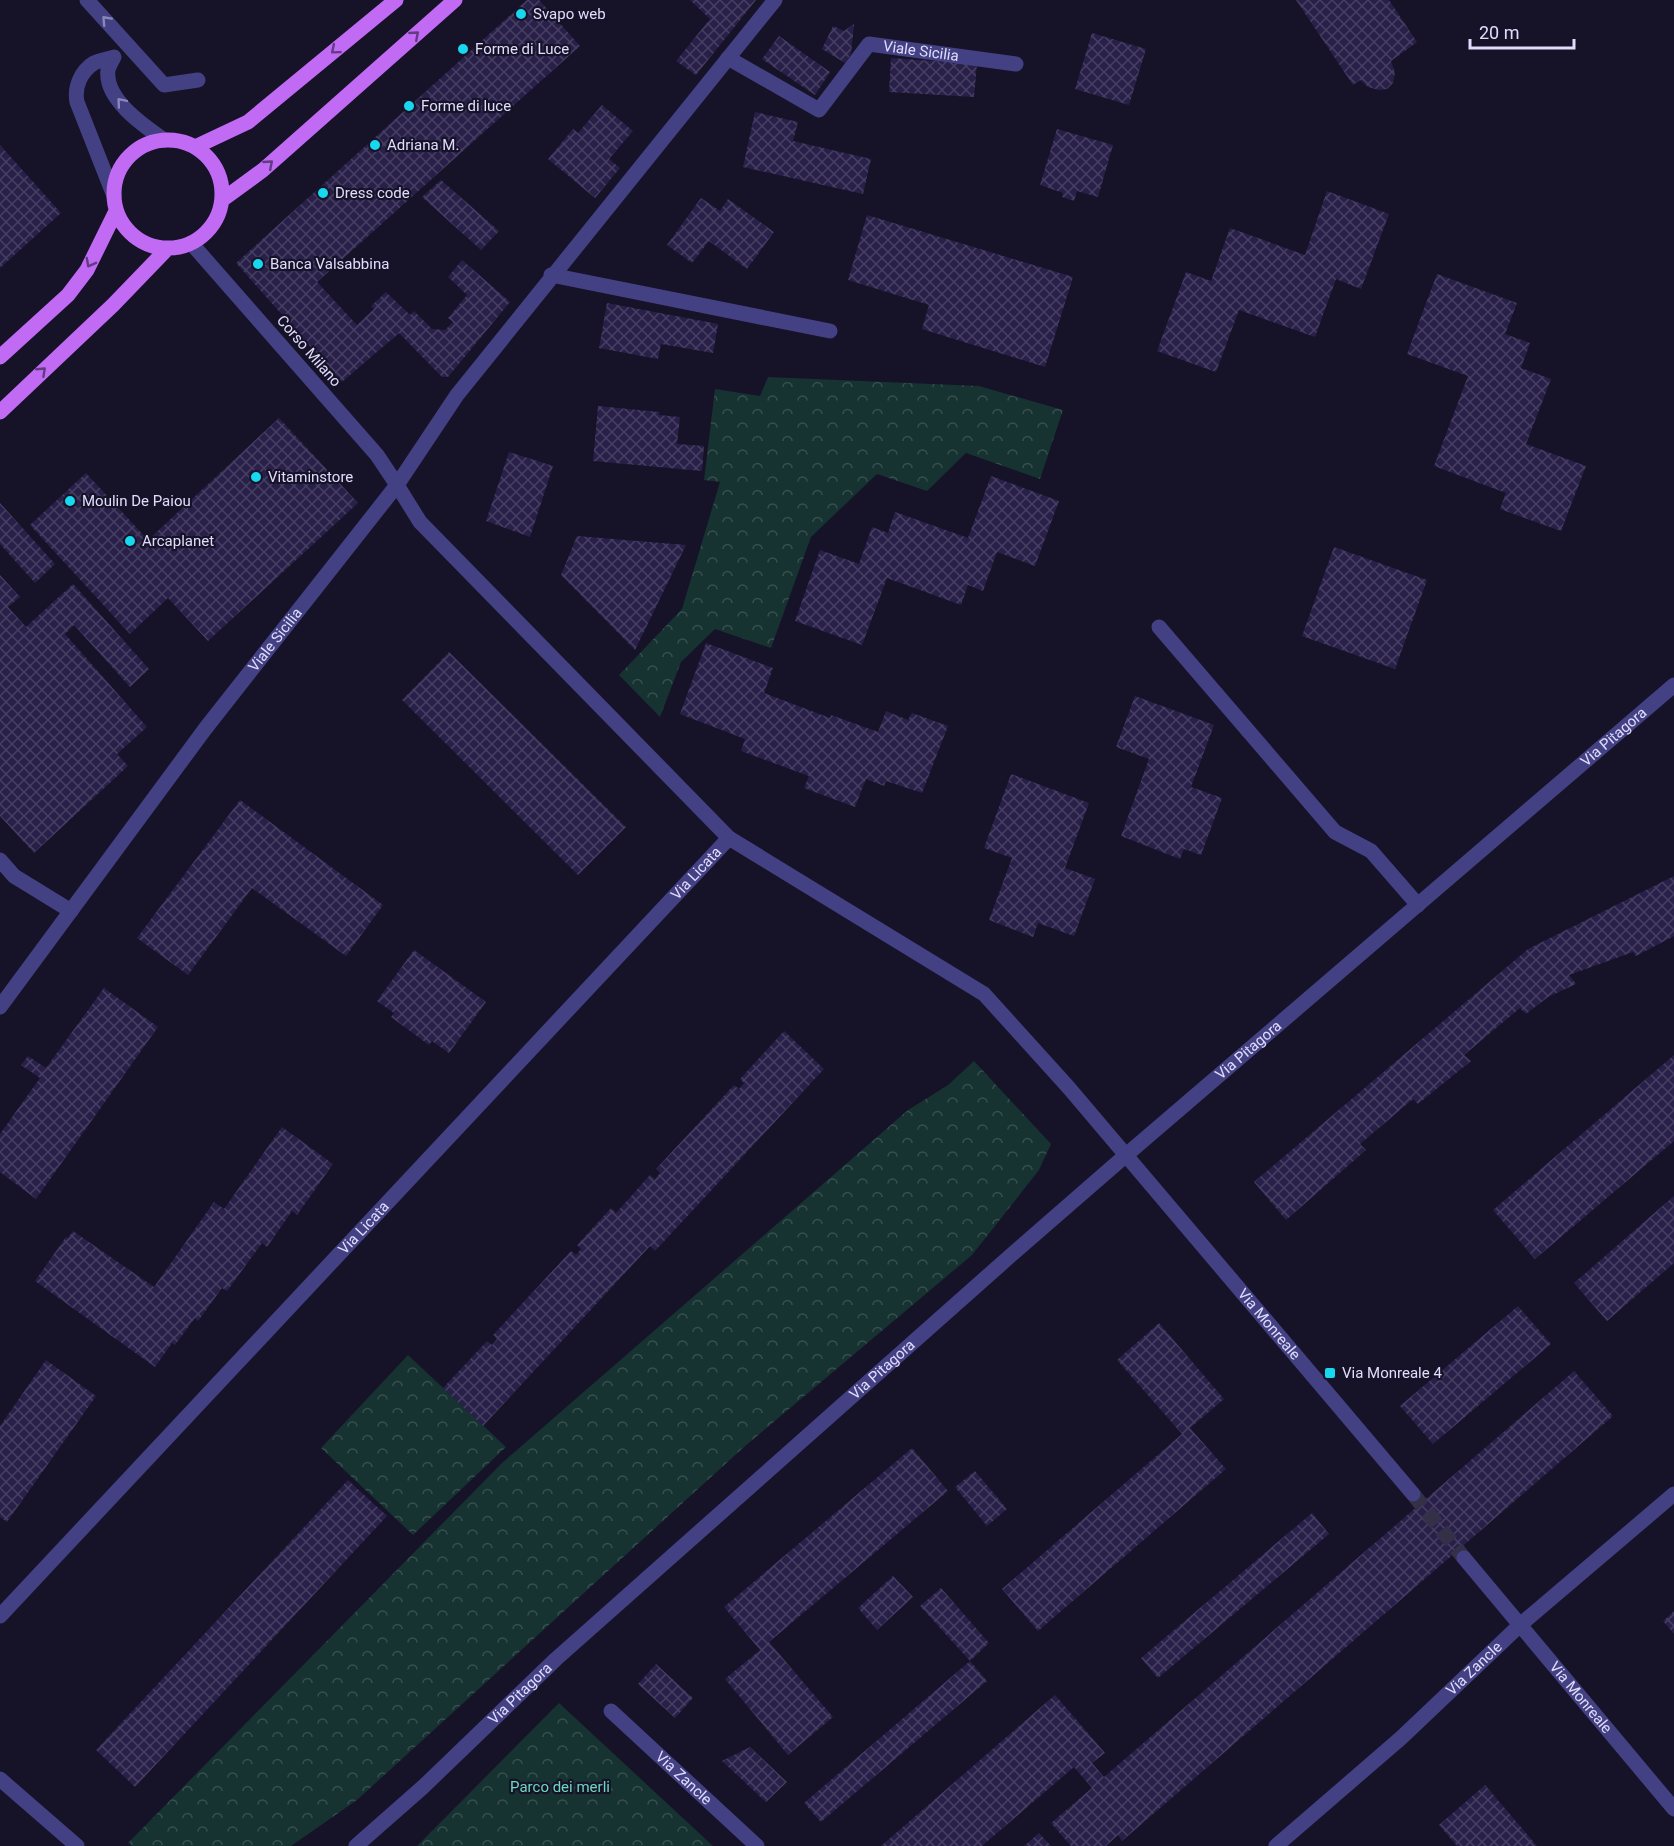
<svg xmlns="http://www.w3.org/2000/svg" width="1674" height="1846" viewBox="0 0 1674 1846" font-family="Roboto,sans-serif">
  <style>
    .forest { fill: url(#forest-crowns) }
    .building { fill: url(#building-cross-hatch) }
    .lines { fill: none; stroke-linecap: round; stroke-linejoin: round }
    .minor-tunnel { stroke: #343048; stroke-width: 15; stroke-dasharray: 15 8; stroke-linecap: butt }
    .service { stroke: #434183; stroke-width: 15 }
    .minor { stroke: #434183; stroke-width: 15 }
    .tertiary { stroke: #434183; stroke-width: 15 }
    .primary { stroke: #c16bf4; stroke-width: 15 }
    .oneway { stroke: #8a87b9 }
    .oneway2 { stroke: #633a84 }
    .poi-dot { fill: #17d8ee; stroke: #161228; stroke-width: 2 }
    .labels { text-anchor: middle; dominant-baseline: central; stroke-width: 4.5; stroke-linejoin: round; paint-order: stroke }
    .poi-label { font-size: 15px; fill: #e0dcfc; stroke: #161228; text-anchor: start }
    .street-label { font-size: 15px; fill: #e0dcfc; stroke: #161228 }
    .park-label { font-size: 15px; fill: #6cd8bd; stroke: #161228 }
  </style>
  <defs>
    <pattern id="forest-crowns" width="20" height="18" patternUnits="userSpaceOnUse" patternTransform="scale(1.5)"><rect width="20" height="18" fill="#163231"/><path d="M2 6a3 3 0 1 1 6 0M12 15a3 3 0 1 1 6 0" fill="none" stroke="#384f50"/></pattern>
    <pattern id="building-cross-hatch" width="8" height="8" patternUnits="userSpaceOnUse" patternTransform="scale(1.5)"><rect width="8" height="8" fill="#282048"/><path d="M0 0l8 8M0 8l8-8" fill="none" stroke="#474063"/></pattern>
  </defs>
  <rect width="100%" height="100%" fill="#161228"/>
  <path class="forest" d="M 768,377 L 979,386 L 1063,410 L 1040,479 L 966,453 L 927,491 L 877,474 L 811,537 L 771,648 L 715,629 L 681,662 L 660,717 L 619,675 L 682,609 L 720,482 L 704,480 L 715,389 L 760,396 Z
    M 974,1061 L 1051,1144 L 1039,1170 L 972,1255 L 744,1447 L 357,1800 L 291,1846 L 132,1846 L 128,1843 L 502,1463 L 908,1110 L 948,1085 Z
    M 408,1355 L 506,1447 L 413,1535 L 321,1448 Z
    M 559,1703 L 713,1846 L 417,1846 Z"/>
  <path class="building" d="M 527,0 L 539,0 L 580,46 L 317,282 L 357,325 L 374,309 L 371,306 L 386,292 L 410,315 L 414,311 L 432,329 L 445,330 L 453,322 L 448,318 L 467,295 L 448,277 L 462,260 L 510,302 L 448,377 L 442,377 L 399,333 L 342,382 L 236,263 Z
    M 690,0 L 756,0 L 696,75 L 676,61 L 710,19 Z
    M 1296,0 L 1389,0 L 1417,42 L 1391,61 L 1395,73 L 1393,83 L 1387,89 L 1379,90 L 1368,87 L 1360,80 L 1353,85 Z
    M 854,24 L 851,54 L 845,63 L 822,49 L 833,26 L 844,31 Z
    M 1092,33 L 1146,49 L 1129,105 L 1075,89 Z
    M 779,36 L 830,72 L 815,95 L 762,59 Z
    M 891,58 L 977,64 L 974,97 L 889,92 Z
    M 602,105 L 633,131 L 609,159 L 620,168 L 595,198 L 548,159 L 573,129 L 578,133 Z
    M 755,112 L 798,122 L 793,141 L 871,159 L 863,194 L 743,167 Z
    M 1057,129 L 1113,145 L 1098,197 L 1077,191 L 1074,201 L 1062,197 L 1063,193 L 1040,185 Z
    M 0,145 L 61,213 L 0,268 Z
    M 441,180 L 499,231 L 481,250 L 422,197 Z
    M 1327,191 L 1389,214 L 1361,289 L 1336,279 L 1315,337 L 1239,310 L 1216,372 L 1157,351 L 1186,272 L 1211,281 L 1230,228 L 1305,255 Z
    M 701,198 L 720,211 L 728,199 L 774,232 L 747,269 L 709,241 L 692,263 L 667,245 Z
    M 867,215 L 1073,277 L 1045,367 L 922,329 L 929,305 L 848,280 Z
    M 1437,274 L 1517,303 L 1505,334 L 1530,343 L 1521,368 L 1551,379 L 1526,444 L 1586,466 L 1561,531 L 1500,509 L 1506,493 L 1434,466 L 1468,376 L 1407,354 Z
    M 607,303 L 718,324 L 713,353 L 661,344 L 658,359 L 599,348 Z
    M 598,406 L 659,412 L 659,415 L 680,417 L 677,444 L 704,446 L 702,471 L 593,461 Z
    M 279,418 L 358,503 L 208,641 L 168,598 L 130,634 L 30,525 L 86,473 L 148,540 Z
    M 509,452 L 553,466 L 530,537 L 486,521 Z
    M 991,476 L 1059,501 L 1035,566 L 997,552 L 983,591 L 968,585 L 961,605 L 887,578 L 862,645 L 795,621 L 820,550 L 859,564 L 872,527 L 888,533 L 895,512 L 968,538 Z
    M 0,503 L 55,564 L 35,583 L 0,544 Z
    M 577,536 L 686,545 L 635,650 L 561,575 Z
    M 1334,547 L 1427,580 L 1395,669 L 1302,636 Z
    M 0,575 L 20,597 L 8,607 L 26,627 L 73,584 L 149,669 L 130,687 L 74,625 L 65,634 L 147,727 L 117,754 L 128,766 L 34,853 L 0,816 Z
    M 706,643 L 773,668 L 764,693 L 830,718 L 831,715 L 878,732 L 886,711 L 908,720 L 912,713 L 948,726 L 922,793 L 886,781 L 884,786 L 866,779 L 855,807 L 804,788 L 809,776 L 741,751 L 745,739 L 680,714 Z
    M 449,652 L 626,827 L 578,875 L 402,700 Z
    M 1135,696 L 1214,725 L 1191,787 L 1222,798 L 1201,855 L 1184,849 L 1180,859 L 1121,836 L 1149,759 L 1116,747 Z
    M 1011,774 L 1089,803 L 1065,868 L 1095,879 L 1074,936 L 1038,923 L 1033,937 L 989,920 L 1012,858 L 984,848 Z
    M 240,800 L 383,905 L 346,956 L 252,888 L 188,975 L 137,938 Z
    M 1674,876 L 1674,936 L 1636,956 L 1633,952 L 1569,975 L 1576,984 L 1548,997 L 1526,1014 L 1520,1008 L 1464,1055 L 1471,1061 L 1418,1104 L 1413,1099 L 1360,1144 L 1366,1150 L 1286,1220 L 1254,1182 L 1528,949 Z
    M 414,950 L 486,1002 L 449,1053 L 432,1041 L 429,1045 L 391,1017 L 394,1013 L 377,1001 Z
    M 104,988 L 158,1027 L 36,1199 L 0,1172 L 0,1134 L 40,1078 L 21,1065 L 28,1056 L 46,1068 Z
    M 784,1031 L 824,1069 L 655,1251 L 650,1246 L 483,1426 L 443,1388 L 487,1341 L 492,1345 L 497,1339 L 493,1335 L 571,1251 L 576,1255 L 581,1249 L 577,1245 L 611,1208 L 616,1213 L 650,1175 L 655,1179 L 660,1173 L 656,1169 L 734,1085 L 739,1089 L 744,1083 L 740,1079 Z
    M 1674,1055 L 1674,1141 L 1535,1259 L 1493,1210 Z
    M 282,1127 L 333,1164 L 297,1215 L 292,1211 L 267,1247 L 262,1243 L 227,1291 L 222,1288 L 198,1321 L 195,1318 L 175,1345 L 172,1343 L 155,1367 L 35,1281 L 66,1237 L 68,1238 L 73,1231 L 154,1287 L 214,1202 L 224,1209 Z
    M 1674,1196 L 1674,1263 L 1607,1321 L 1574,1283 Z
    M 1518,1306 L 1551,1344 L 1433,1444 L 1400,1406 Z
    M 1159,1323 L 1224,1399 L 1190,1428 L 1226,1469 L 1038,1631 L 1002,1589 L 1182,1434 L 1117,1360 Z
    M 46,1360 L 96,1396 L 7,1522 L 0,1517 L 0,1426 Z
    M 1574,1371 L 1613,1416 L 1122,1841 L 1118,1835 L 1106,1846 L 1071,1846 L 1051,1823 L 1092,1788 L 1074,1767 L 982,1846 L 881,1846 L 1055,1695 L 1105,1753 L 1092,1763 L 1104,1777 Z
    M 912,1448 L 948,1491 L 769,1642 L 833,1717 L 788,1755 L 725,1679 L 760,1650 L 724,1607 Z
    M 975,1471 L 1007,1509 L 987,1526 L 955,1487 Z
    M 348,1480 L 387,1516 L 135,1787 L 96,1750 Z
    M 1312,1513 L 1329,1534 L 1158,1678 L 1141,1658 Z
    M 893,1576 L 913,1597 L 877,1630 L 858,1608 Z
    M 941,1588 L 989,1643 L 970,1661 L 920,1606 Z
    M 1674,1611 L 1674,1634 L 1663,1621 Z
    M 970,1661 L 987,1681 L 821,1822 L 804,1803 Z
    M 656,1664 L 693,1698 L 675,1718 L 638,1684 Z
    M 750,1747 L 787,1782 L 766,1802 L 722,1761 Z
    M 1485,1785 L 1537,1846 L 1457,1846 L 1439,1825 Z
    M 1039,1833 L 1051,1846 L 1024,1846 Z"/>
  <g class="lines">
    <path class="minor-tunnel" d="M 1413,1494 L 1464,1558"/>
    <path class="service" d="M 87,0 L 164,85 L 198,80
      M 114,196 L 77,102 C 74,87 81,71 94,63 C 100,60 108,59 114,57 C 112,61 109,66 108,70 C 104,99 144,126 164,140
      M 0,860 L 14,876 L 71,911"/>
    <g class="minor">
      <path id="s1" d="M 775,0 L 457,395 L 397,485 L 420,522 L 729,838 L 984,994 L 1069,1088 L 1413,1494"/>
      <path id="s2" d="M 728,58 L 819,110 L 869,44 L 1016,64"/>
      <path d="M 551,275 L 830,331"/>
      <path d="M 1159,627 L 1335,832 L 1371,851 L 1418,905"/>
      <path id="s3" d="M 1464,1558 L 1674,1809"/>
      <path id="s4" d="M 0,1616 L 729,838"/>
      <path id="s5" d="M 611,1711 L 757,1846"/>
      <path d="M 0,1779 L 77,1846"/>
      <path id="s6" d="M 356,1846 L 423,1787 L 556,1659 L 1009,1257 L 1125,1156 L 1674,685"/>
      <path id="s7" d="M 1276,1846 L 1401,1738 L 1520,1625 L 1674,1494"/>
    </g>
    <path class="tertiary" id="s8" d="M 0,1007 L 205,729 L 397,485 L 377,455 L 191,243"/>
    <path class="primary" d="M114 194a54 54 0 1 1 108 0a54 54 0 1 1-108 0Z
      M 195,147 L 248,122 L 396,0
      M 222,200 L 263,170 L 455,0
      M 0,357 L 68,295 L 87,270 L 116,211
      M 0,412 L 113,305 L 168,248"/>
  </g>
  <defs><path id="oneway-chevron" d="M-2-3.5L2.5 0L-2 3.5" fill="none" stroke-width="1.6" stroke-linecap="round" stroke-linejoin="round" transform="scale(1.5)"/></defs>
  <g class="oneway">
    <use href="#oneway-chevron" transform="translate(106 20) rotate(-133)"/>
    <use href="#oneway-chevron" transform="translate(121 102) rotate(-130)"/>
  </g>
  <g class="oneway2">
    <use href="#oneway-chevron" transform="translate(415 35) rotate(-41)"/>
    <use href="#oneway-chevron" transform="translate(335 50) rotate(140)"/>
    <use href="#oneway-chevron" transform="translate(269 164) rotate(-41)"/>
    <use href="#oneway-chevron" transform="translate(90 263) rotate(118)"/>
    <use href="#oneway-chevron" transform="translate(42 371) rotate(-43)"/>
  </g>
  <g class="poi-dot">
    <circle cx="521" cy="14" r="6"/>
    <circle cx="463" cy="49" r="6"/>
    <circle cx="409" cy="106" r="6"/>
    <circle cx="375" cy="145" r="6"/>
    <circle cx="323" cy="193" r="6"/>
    <circle cx="258" cy="264" r="6"/>
    <circle cx="256" cy="477" r="6"/>
    <circle cx="70" cy="501" r="6"/>
    <circle cx="130" cy="541" r="6"/>
    <rect x="1324" y="1367" width="12" height="12" rx="3"/>
  </g>
  <g class="labels">
    <g class="poi-label">
      <text x="533" y="14">Svapo web</text>
      <text x="475" y="49">Forme di Luce</text>
      <text x="421" y="106">Forme di luce</text>
      <text x="387" y="145">Adriana M.</text>
      <text x="335" y="193">Dress code</text>
      <text x="270" y="264">Banca Valsabbina</text>
      <text x="268" y="477">Vitaminstore</text>
      <text x="82" y="501">Moulin De Paiou</text>
      <text x="142" y="541">Arcaplanet</text>
      <text x="1342" y="1373">Via Monreale 4</text>
    </g>
    <g class="street-label">
      <text stroke="none"><textPath href="#s2" startOffset="240">Viale Sicilia</textPath></text>
      <text transform="translate(309 351) rotate(49)">Corso Milano</text>
      <text stroke="none"><textPath href="#s8" startOffset="459">Viale Sicilia</textPath></text>
      <text stroke="none"><textPath href="#s6" startOffset="1677">Via Pitagora</textPath></text>
      <text stroke="none"><textPath href="#s4" startOffset="1018">Via Licata</textPath></text>
      <text stroke="none"><textPath href="#s6" startOffset="1196">Via Pitagora</textPath></text>
      <text stroke="none"><textPath href="#s4" startOffset="532">Via Licata</textPath></text>
      <text stroke="none"><textPath href="#s1" startOffset="1836">Via Monreale</textPath></text>
      <text stroke="none"><textPath href="#s6" startOffset="710">Via Pitagora</textPath></text>
      <text stroke="none"><textPath href="#s7" startOffset="266">Via Zancle</textPath></text>
      <text stroke="none"><textPath href="#s6" startOffset="224">Via Pitagora</textPath></text>
      <text stroke="none"><textPath href="#s3" startOffset="182">Via Monreale</textPath></text>
      <text stroke="none"><textPath href="#s5" startOffset="99">Via Zancle</textPath></text>
    </g>
    <g class="park-label">
      <text x="560" y="1787">Parco dei merli</text>
    </g>
  </g>
  <path d="M1470 39v9h104v-9" fill="none" stroke="#e0dcfc" stroke-width="3"/>
  <text x="1479" y="39" font-size="18" fill="#e0dcfc" stroke="#161228" stroke-width="4.5" paint-order="stroke">20 m</text>
</svg>
